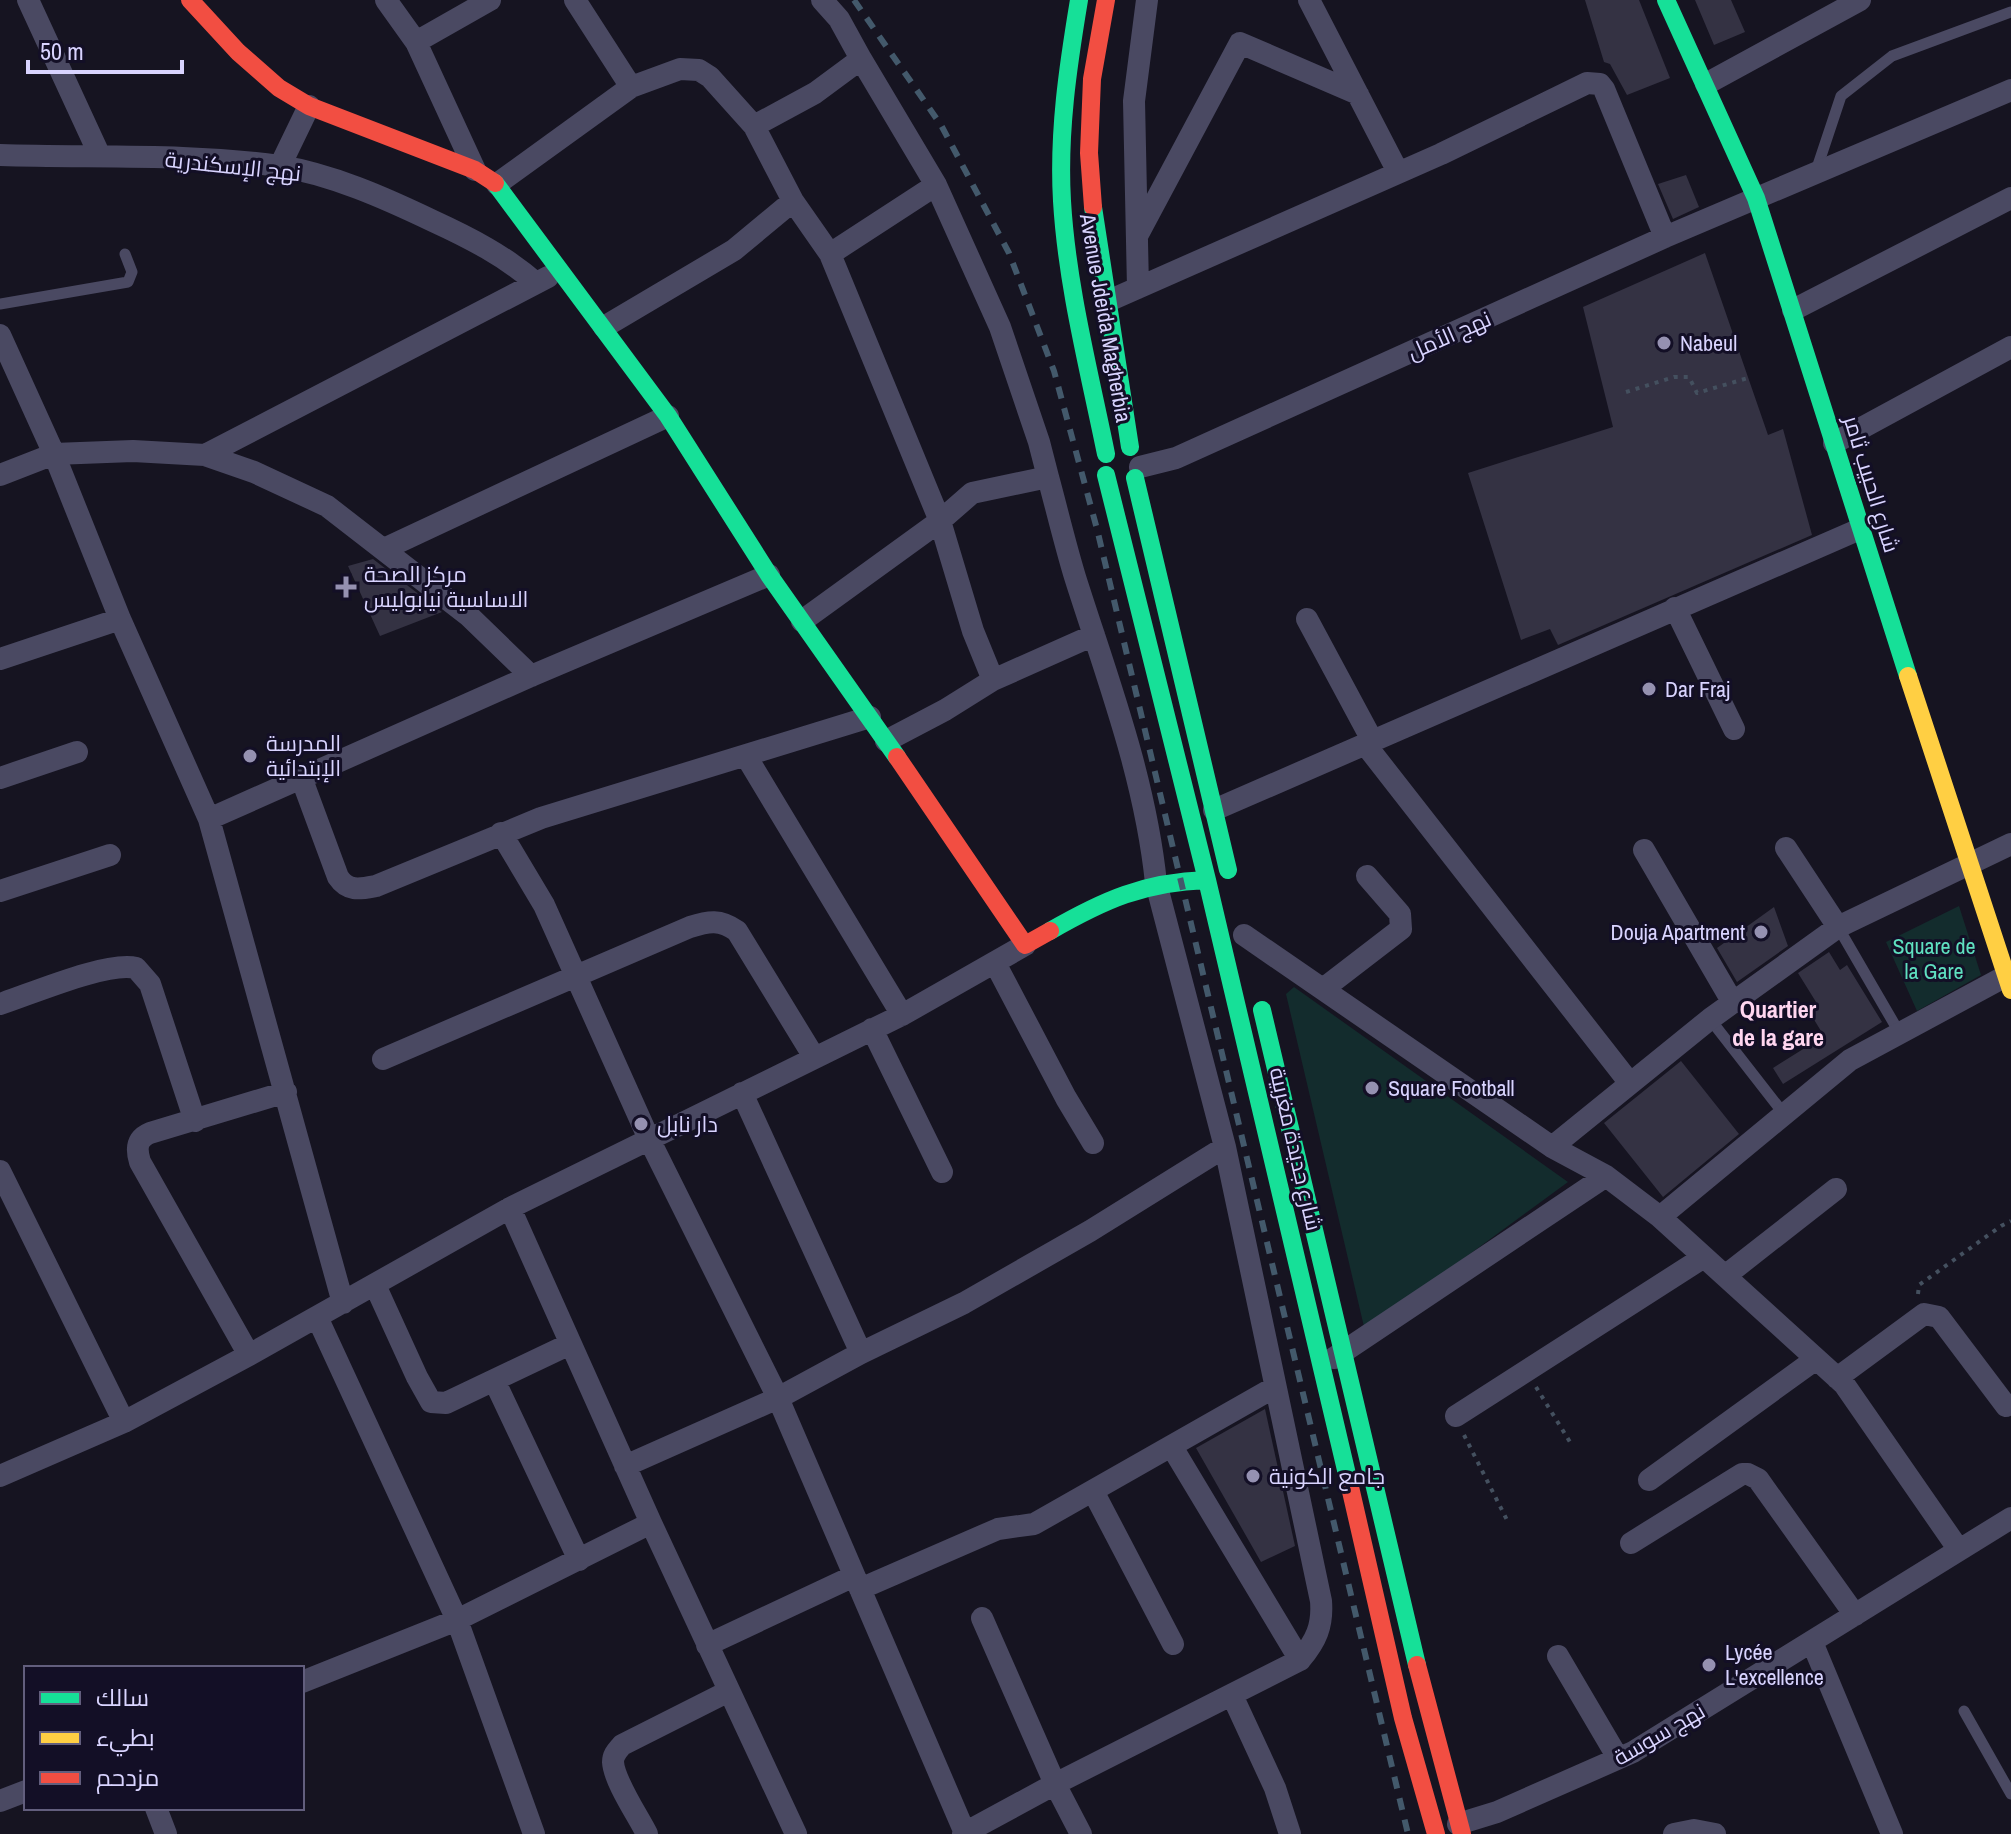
<svg xmlns="http://www.w3.org/2000/svg" width="2011" height="1834" viewBox="0 0 2011 1834" font-family="'Archivo Narrow',Cairo,sans-serif">
  <style>
    .green { fill: #132c2d }
    .building { fill: #343243 }
    .lines { fill: none; stroke-linecap: round; stroke-linejoin: round }
    .path { stroke: #44505f; stroke-width: 4; stroke-dasharray: 4 6; stroke-linecap: butt }
    .lane { stroke: #4a4962; stroke-width: 11 }
    .street { stroke: #4a4962; stroke-width: 22 }
    .fast { stroke: #16e098; stroke-width: 18 }
    .slow { stroke: #ffcf43; stroke-width: 18 }
    .jam { stroke: #f24e42; stroke-width: 18 }
    .rail { stroke: #43596b; stroke-width: 6; stroke-dasharray: 12 10; stroke-linecap: butt }
    .poi-dot { fill: #9591b1; stroke: #130f26; stroke-width: 3 }
    .labels { text-anchor: middle; dominant-baseline: central; stroke-width: 6; stroke-linejoin: round; paint-order: stroke }
    .street-label { font-size: 22px; fill: #d9d4ff; stroke: #130f26 }
    .poi-label { font-size: 22px; fill: #d9d4ff; stroke: #130f26; text-anchor: start }
    .park-label { font-size: 22px; fill: #5fe0c0; stroke: #130f26 }
    .neighbourhood-label { font-size: 24px; font-weight: bold; fill: #ffd6f0; stroke: #130f26 }
  </style>
  <rect width="100%" height="100%" fill="#161421"/>
  <path class="green" d="M 1959,906 L 1981,975 L 1917,1011 L 1886,942 Z
    M 1294,987 L 1568,1182 L 1365,1331 L 1286,994 Z"/>
  <path class="building" d="M 1585,0 L 1639,0 L 1670,78 L 1627,95 L 1610,64 L 1604,62 Z
    M 1695,0 L 1731,0 L 1745,32 L 1714,45 Z
    M 1686,175 L 1699,207 L 1673,219 L 1658,184 Z
    M 1705,253 L 1768,435 L 1783,429 L 1812,535 L 1558,645 L 1550,629 L 1521,640 L 1468,473 L 1613,427 L 1583,307 Z
    M 373,559 L 442,612 L 380,636 L 348,566 Z
    M 1774,907 L 1788,946 L 1737,982 L 1717,948 Z
    M 1829,952 L 1840,970 L 1847,965 L 1882,1022 L 1783,1084 L 1773,1068 L 1824,1036 L 1807,1008 L 1816,1002 L 1798,973 Z
    M 1681,1061 L 1739,1134 L 1663,1197 L 1604,1123 Z
    M 1265,1409 L 1295,1546 L 1261,1562 L 1196,1448 Z"/>
  <g class="lines">
    <path class="path" d="M 1626,392 L 1674,377 L 1689,377 L 1697,393 L 1748,378
      M 1918,1294 L 1919,1285 L 2001,1226 L 2011,1221
      M 1536,1387 L 1570,1442
      M 1464,1435 L 1508,1522"/>
    <path class="lane" d="M 1816,171 L 1841,96 L 1892,56 L 2011,12
      M 0,304 L 128,282 L 132,272 L 125,254
      M 1838,927 L 1899,1032
      M 1710,1019 L 1784,1114
      M 1964,1711 L 2011,1794"/>
    <path class="street" d="M 28,0 L 100,156
      M 386,0 L 416,42 L 475,170
      M 575,0 L 631,87
      M 1309,0 L 1398,172
      M 416,42 L 490,0
      M 1706,84 L 1860,0
      M 754,126 L 815,93 L 861,59 L 839,19 L 822,0
      M 0,155 C 93,158 187,153 279,166 C 331,174 385,198 433,221 C 470,238 505,256 536,283
      M 280,166 L 309,106
      M 497,184 L 631,87 L 680,69 L 699,70 L 710,77 L 754,126 L 793,201 L 830,254 L 940,521 L 973,631 L 993,680 L 945,710 L 886,741
      M 1137,236 L 1240,43 L 1358,94
      M 830,254 L 936,185
      M 1138,288 L 1134,101 L 1147,0
      M 1106,302 L 1441,154 L 1587,83 L 1600,84 L 1604,89 L 1665,237
      M 1793,310 L 2011,198
      M 604,327 L 734,250 L 793,201
      M 0,335 L 54,454 L 120,619 L 209,819 L 343,1303
      M 1834,443 L 2011,347
      M 205,455 L 548,277
      M 1140,467 L 1176,458 L 1665,237 L 2011,90
      M 0,475 L 54,454 L 133,451 L 205,455 L 254,472 L 327,506 L 469,616 L 531,676
      M 384,549 L 668,416
      M 1675,608 L 1734,729
      M 1307,619 L 1372,740
      M 802,621 L 940,521 L 972,493 L 1048,477 L 1039,442 L 1000,327 L 936,185 L 861,59
      M 0,659 L 120,619
      M 993,680 L 1094,635
      M 1365,744 L 1629,1082
      M 746,756 L 902,1015
      M 301,777 L 338,877 C 348,892 360,889 376,886 L 541,818 L 870,717
      M 0,778 L 77,752
      M 1214,810 L 1860,529
      M 209,819 L 531,676 L 769,575
      M 501,833 L 544,905 L 649,1139 L 778,1398 L 965,1833
      M 1786,848 L 1838,927
      M 1644,850 L 1733,1003
      M 0,891 L 110,855
      M 1244,935 L 1552,1147 L 1606,1176 L 1660,1217 L 1844,1384 L 1959,1550
      M 995,963 L 1066,1098 L 1093,1143
      M 1323,989 L 1401,929 L 1400,914 L 1367,876
      M 0,1004 C 31,994 107,961 136,968 L 150,984 L 195,1121
      M 872,1029 L 942,1172
      M 383,1059 L 690,927 C 709,921 720,919 737,931 L 814,1057
      M 742,1093 L 861,1353
      M 1552,1147 L 1710,1019 L 1838,927 L 2011,844
      M 0,1171 L 124,1422
      M 510,1208 L 651,1523 L 796,1834
      M 1660,1217 L 1850,1060 L 2006,976
      M 1725,1276 L 1836,1189
      M 375,1285 L 417,1377 L 431,1402 L 446,1403 L 570,1344
      M 317,1317 L 457,1620 L 534,1834
      M 249,1355 L 140,1162 C 136,1149 136,1139 150,1133 L 286,1092
      M 1334,1358 L 1606,1176
      M 1837,1378 L 1924,1314 L 1939,1317 L 2006,1406
      M 495,1382 L 579,1560
      M 1456,1416 L 1704,1257
      M 1172,1447 L 1300,1660
      M 625,1466 L 778,1398 L 861,1353 L 964,1303 L 1090,1231 L 1225,1147
      M 0,1476 L 124,1422 L 249,1355 L 510,1208 L 902,1015 L 1025,945
      M 1649,1480 L 1816,1359
      M 1093,1491 L 1173,1644
      M 1631,1543 L 1742,1474 L 1748,1474 L 1758,1479 L 1855,1615
      M 860,1589 L 998,1529 L 1034,1524 L 1275,1387
      M 982,1618 L 1055,1784 L 1081,1834
      M 1812,1642 L 1892,1834
      M 707,1645 L 854,1576
      M 1558,1656 L 1618,1758
      M 302,1682 L 457,1620 L 651,1523
      M 1232,1695 L 1275,1788 L 1290,1834
      M 0,1801 L 26,1791
      M 156,1808 L 166,1834
      M 1458,1824 L 1497,1812 L 1633,1752 L 2011,1518
      M 647,1834 C 638,1816 614,1781 613,1762 C 613,1754 618,1750 622,1745 L 729,1691
      M 963,1834 L 1055,1784 L 1300,1660 C 1316,1641 1323,1626 1321,1601 L 1225,1147 L 1156,883 C 1145,776 1107,678 1075,577 C 1065,544 1057,510 1048,477
      M 1674,1834 L 1694,1830 L 1715,1834"/>
    <path class="fast" d="M 1079,0 C 1068,66 1058,133 1062,201 C 1067,286 1089,370 1106,454
      M 1666,0 L 1756,198 L 1908,676
      M 495,183 L 668,416 L 769,575 L 897,757
      M 1093,207 L 1130,447
      M 1106,475 L 1207,880 L 1350,1487
      M 1135,478 L 1228,870
      M 1050,931 C 1104,900 1144,882 1207,880
      M 1262,1010 L 1417,1665"/>
    <path class="slow" d="M 1908,676 L 2011,990"/>
    <path class="jam" d="M 190,0 L 238,52 L 279,88 L 309,106 L 475,170 L 495,183
      M 1093,207 L 1089,153 L 1092,79 L 1106,0
      M 897,757 L 1025,945 L 1050,931
      M 1350,1487 L 1403,1718 L 1436,1834
      M 1417,1665 L 1462,1834"/>
    <path class="rail" d="M 854,0 L 941,125 L 1009,253 L 1054,371 L 1097,529 L 1408,1834"/>
  </g>
  <g class="poi-dot">
    <circle cx="1664" cy="343" r="8"/>
    <path d="M342 575h8v8h8v8h-8v8h-8v-8h-8v-8h8z"/>
    <circle cx="1649" cy="689" r="8"/>
    <circle cx="250" cy="756" r="8"/>
    <circle cx="1761" cy="932" r="8"/>
    <circle cx="1372" cy="1088" r="8"/>
    <circle cx="641" cy="1124" r="8"/>
    <circle cx="1253" cy="1476" r="8"/>
    <circle cx="1709" cy="1665" r="8"/>
  </g>
  <g class="labels">
    <g class="street-label">
      <text transform="translate(233 166) rotate(6)">نهج الإسكندرية</text>
      <text transform="translate(1106 318) rotate(80)">Avenue Jdeida Magherbia</text>
      <text transform="translate(1449 335) rotate(-24)">نهج الأمل</text>
      <text transform="translate(1872 484) rotate(73)">شارع الحبيب ثامر</text>
      <text transform="translate(1296 1149) rotate(77)">شارع جديدة مغربية</text>
      <text transform="translate(1659 1734) rotate(-30)">نهج سوسة</text>
    </g>
    <g class="poi-label">
      <text x="1680" y="343">Nabeul</text>
      <text x="364" y="574">مركز الصحة<tspan x="364" dy="25">الاساسية نيابوليس</tspan></text>
      <text x="1665" y="689">Dar Fraj</text>
      <text x="266" y="743">المدرسة<tspan x="266" dy="25">الإبتدائية</tspan></text>
      <text x="1745" y="932" text-anchor="end">Douja Apartment</text>
      <text x="1388" y="1088">Square Football</text>
      <text x="657" y="1124">دار نابل</text>
      <text x="1269" y="1476">جامع الكونية</text>
      <text x="1725" y="1652">Lycée<tspan x="1725" dy="25">L'excellence</tspan></text>
    </g>
    <g class="park-label">
      <text x="1934" y="946">Square de<tspan x="1934" dy="25">la Gare</tspan></text>
    </g>
    <g class="neighbourhood-label">
      <text x="1778" y="1009">Quartier<tspan x="1778" dy="28">de la gare</tspan></text>
    </g>
  </g>
  <rect x="24" y="1666" width="280" height="144" fill="#130f26" stroke="#625e7d" stroke-width="2"/>
  <rect x="40" y="1692" width="40" height="12" fill="#16e098" stroke="#625e7d" stroke-width="2"/>
  <text x="96" y="1706" font-size="24" fill="#d9d4ff">سالك</text>
  <rect x="40" y="1732" width="40" height="12" fill="#ffcf43" stroke="#625e7d" stroke-width="2"/>
  <text x="96" y="1746" font-size="24" fill="#d9d4ff">بطيء</text>
  <rect x="40" y="1772" width="40" height="12" fill="#f24e42" stroke="#625e7d" stroke-width="2"/>
  <text x="96" y="1786" font-size="24" fill="#d9d4ff">مزدحم</text>
  <path d="M28 60v12h154v-12" fill="none" stroke="#d9d4ff" stroke-width="4"/>
  <text x="40" y="60" font-size="24" fill="#d9d4ff" stroke="#130f26" stroke-width="6" paint-order="stroke">50 m</text>
</svg>
